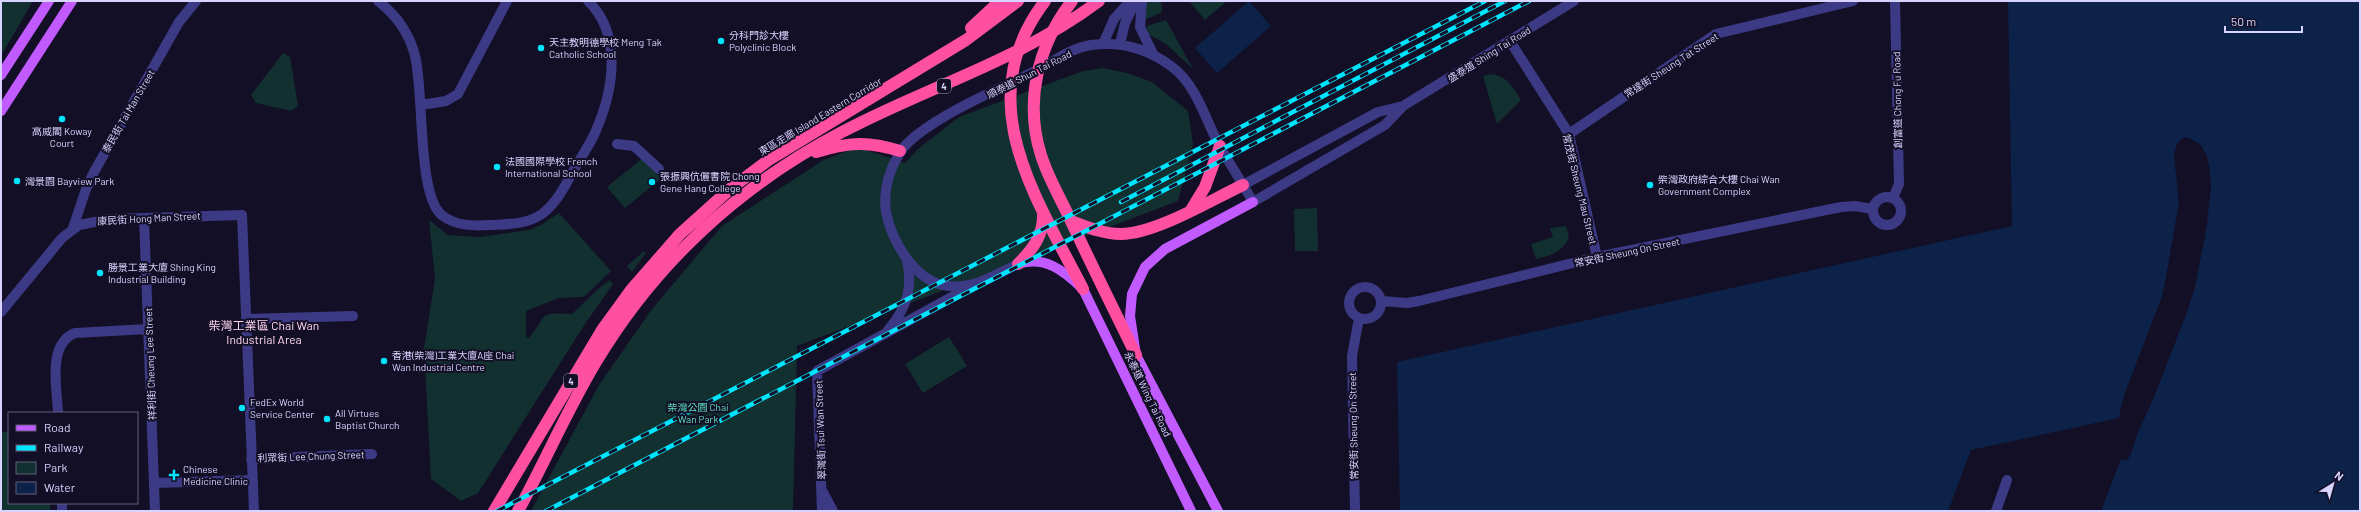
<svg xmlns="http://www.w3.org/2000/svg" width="2361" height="512" viewBox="0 0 2361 512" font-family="Barlow,'Noto Sans TC',sans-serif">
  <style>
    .green { fill: #12302f }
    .water { fill: #0c2248 }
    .pier { fill: #130f26 }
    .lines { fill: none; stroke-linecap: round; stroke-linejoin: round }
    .minor { stroke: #3d3a85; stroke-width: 10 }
    .major { stroke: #c25bff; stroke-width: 10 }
    .highway { stroke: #ff4fa3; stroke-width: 12 }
    .rail-casing { stroke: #00e5ff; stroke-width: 4.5 }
    .rail { stroke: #130f26; stroke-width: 3; stroke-dasharray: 9; stroke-linecap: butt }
    .poi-dot { fill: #00e5ff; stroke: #130f26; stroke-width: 1.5 }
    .labels { text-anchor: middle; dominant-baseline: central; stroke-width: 4; stroke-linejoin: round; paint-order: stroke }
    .shield { fill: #130f26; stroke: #9e99be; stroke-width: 1 }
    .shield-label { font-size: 9px; font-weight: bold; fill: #d9d4ff }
    .poi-label { font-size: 10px; fill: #d9d4ff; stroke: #130f26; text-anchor: start }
    .street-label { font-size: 10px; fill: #d9d4ff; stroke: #130f26 }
    .park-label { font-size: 10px; fill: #5fe0c0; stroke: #130f26 }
    .quarter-label { font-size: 12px; fill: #ffd6f0; stroke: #130f26 }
  </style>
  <rect width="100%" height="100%" fill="#130f26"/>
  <path class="green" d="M 1,1 L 33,1 L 1,56 Z
    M 1146,1 L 1161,1 L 1162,12 L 1145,20 Z
    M 1189,1 L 1227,1 L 1205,20 Z
    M 1166,20 L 1193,69 L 1166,44 L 1148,34 L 1147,26 Z
    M 283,53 L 290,57 L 298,106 L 291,111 L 256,103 L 251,95 Z
    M 1103,68 L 1127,73 L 1152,82 L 1188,111 L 1193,144 L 1178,201 L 797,346 L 793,511 L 531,511 L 599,385 L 652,309 L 722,226 L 822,161 L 857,147 L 905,163 L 918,149 L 959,117 L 1083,71 Z
    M 1490,74 C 1508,76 1512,86 1521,100 L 1497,124 L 1483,76 Z
    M 644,157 L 661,179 L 625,208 L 607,187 Z
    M 1317,208 L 1318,251 L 1295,251 L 1294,209 Z
    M 559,213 L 611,271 L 584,297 L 559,298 L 526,311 L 526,336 L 528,339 C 549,315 535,312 572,314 L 598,289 L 610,280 L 613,284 L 583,327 L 478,493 L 461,501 L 431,479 L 424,348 L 435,279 L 429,220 L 448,235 L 480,237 L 529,230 L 541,225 Z
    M 1566,226 L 1569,238 C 1561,253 1552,255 1536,259 L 1531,244 L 1553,237 L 1550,228 Z
    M 644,251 L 646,253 L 632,272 L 627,266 Z
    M 949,337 L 967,366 L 923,393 L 905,364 Z
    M 1,432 L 9,432 L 9,503 L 50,503 L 50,511 L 1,511 Z"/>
  <path class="water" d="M 1249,1 L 1271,26 L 1217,73 L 1195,48 Z
    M 2008,1 L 2360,1 L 2360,511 L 2101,511 L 2121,459 L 2126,461 L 2130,456 L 2138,432 L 2153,399 L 2188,309 L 2203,247 L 2211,187 L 2209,165 L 2202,146 L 2189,138 L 2181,139 L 2174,153 L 2179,203 L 2163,294 L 2122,404 L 2119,418 L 1971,450 L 1948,511 L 1400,511 L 1397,362 L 2012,226 Z"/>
  <path class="pier" d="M 2185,137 L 2198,143 L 2207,155 L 2211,187 L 2207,225 L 2195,287 L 2188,309 L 2153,399 L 2138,432 L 2136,431 L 2152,399 L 2186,308 L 2193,287 L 2205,225 L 2209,187 L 2205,156 L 2197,144 L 2185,139 L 2180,144 L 2176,154 L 2181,203 L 2165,294 L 2126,396 L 2120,420 L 2119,418 L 2124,395 L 2163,294 L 2167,275 L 2179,203 L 2174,153 L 2178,142 Z"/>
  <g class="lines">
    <path class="minor" d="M 378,1 C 395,14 408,32 414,52 C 425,87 416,198 443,216 C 457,226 473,226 489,225 C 507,224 526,225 542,214 C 557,203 566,184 575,168 C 582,155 592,142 597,128 C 614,88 622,34 588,1
      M 1142,1 L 1140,27 L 1153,54
      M 1510,41 L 1569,134 L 1597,257
      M 1103,44 L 1114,19 L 1130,1
      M 1120,44 L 1125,23 L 1136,1
      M 421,105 L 446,101 L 458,94 L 507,1
      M 1569,134 L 1716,34 L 1853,1
      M 617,144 L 634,146 L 659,169
      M 1243,185 L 1378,112 L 1403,106
      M1873 211a14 14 0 1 1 28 0a14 14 0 1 1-28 0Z
      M 1893,198 L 1899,184 L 1895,1
      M 144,218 L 155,511
      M 73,228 L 86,189 L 94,172 L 179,22 L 196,1
      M 1018,264 C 995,275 974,289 948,286 C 915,282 892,242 886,212 C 883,192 889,171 899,154 C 916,123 1004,87 1037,70 C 1055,61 1070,48 1091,45 C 1120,41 1148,49 1171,66 C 1197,85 1205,119 1220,147 C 1231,165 1242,183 1253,202 L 1385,125 L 1403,106 L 1574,1
      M1349 303a16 16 0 1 1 32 0a16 16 0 1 1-32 0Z
      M 1382,301 L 1407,303 L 1419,301 L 1597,257 L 1841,207 L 1855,206 L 1872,209
      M 1,312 L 62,238 L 79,225 L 110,219 L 242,215 L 254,511
      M 246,319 L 353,316
      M 888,330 C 907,308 913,288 907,260
      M 58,413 C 57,388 47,344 75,333 L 148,329
      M 251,459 L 372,454
      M 154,483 L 252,480
      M 823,492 L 833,511
      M 62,503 L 62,511
      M 822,511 L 817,371 L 970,287
      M 1355,511 L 1352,356 L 1359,318
      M 1996,511 L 2007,480"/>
    <path class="major" d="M 1,75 L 49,1
      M 1,111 L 72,1
      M 1018,264 C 1045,255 1064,271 1083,289 L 1191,511
      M 1218,511 L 1136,355 L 1130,316 L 1132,294 L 1145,267 L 1165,249 L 1253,202"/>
    <path class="highway" d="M 1045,1 C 969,101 1035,195 1083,289
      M 1072,1 C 1038,45 1024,101 1041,155 C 1048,178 1061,199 1071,221 C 1092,266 1114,310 1136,355
      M 971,28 L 1000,1
      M 816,152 C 849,142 868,141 900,151
      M 1191,210 L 1205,187 L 1220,146
      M 1071,221 C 1087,227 1103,234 1121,234 C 1155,234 1211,200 1243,185
      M 1018,264 C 1033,249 1044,235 1043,213
      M 494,511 L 602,330 L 631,290 L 680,234 L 730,189 L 770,159 L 966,40 L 1018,1
      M 518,511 C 545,462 567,410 596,362 C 655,263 740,185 842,132 C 929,86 1019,61 1099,1"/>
    <g class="rail-casing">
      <path id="rail" d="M 1121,202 L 1505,1
        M 497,511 L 1485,1
        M 546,511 L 1529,1"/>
    </g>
    <use href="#rail" class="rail"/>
  </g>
  <g class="poi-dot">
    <circle cx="721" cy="41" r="4"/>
    <circle cx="541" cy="48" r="4"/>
    <circle cx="62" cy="119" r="4"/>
    <circle cx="497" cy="167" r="4"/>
    <circle cx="17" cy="181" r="4"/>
    <circle cx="652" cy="182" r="4"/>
    <circle cx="1650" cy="185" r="4"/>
    <circle cx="100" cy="273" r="4"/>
    <circle cx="384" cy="361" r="4"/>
    <circle cx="242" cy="408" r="4"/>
    <circle cx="327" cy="419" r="4"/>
    <path d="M172 469h4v4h4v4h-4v4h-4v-4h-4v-4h4z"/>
  </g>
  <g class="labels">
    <g class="shield">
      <rect x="937" y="79" width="14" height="14" rx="3"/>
      <rect x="564" y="374" width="14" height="14" rx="3"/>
    </g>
    <g class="shield-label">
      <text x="944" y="86">4</text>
      <text x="571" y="381">4</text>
    </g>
    <g class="poi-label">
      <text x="729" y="35">分科門診大樓<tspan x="729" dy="12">Polyclinic Block</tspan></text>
      <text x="549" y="42">天主教明德學校 Meng Tak<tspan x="549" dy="12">Catholic School</tspan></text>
      <text x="62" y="131" text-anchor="middle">高威閣 Koway<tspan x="62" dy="12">Court</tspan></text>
      <text x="505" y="161">法國國際學校 French<tspan x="505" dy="12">International School</tspan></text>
      <text x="660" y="176">張振興伉儷書院 Chong<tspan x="660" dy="12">Gene Hang College</tspan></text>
      <text x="1658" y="179">柴灣政府綜合大樓 Chai Wan<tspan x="1658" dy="12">Government Complex</tspan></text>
      <text x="25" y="181">灣景園 Bayview Park</text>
      <text x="108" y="267">勝景工業大廈 Shing King<tspan x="108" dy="12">Industrial Building</tspan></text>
      <text x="392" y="355">香港(柴灣)工業大廈A座 Chai<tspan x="392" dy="12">Wan Industrial Centre</tspan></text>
      <text x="250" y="402">FedEx World<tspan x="250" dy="12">Service Center</tspan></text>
      <text x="335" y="413">All Virtues<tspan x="335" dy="12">Baptist Church</tspan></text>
      <text x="183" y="469">Chinese<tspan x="183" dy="12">Medicine Clinic</tspan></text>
    </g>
    <g class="street-label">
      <text transform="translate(1489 54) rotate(-32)">盛泰道 Shing Tai Road</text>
      <text transform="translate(1671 65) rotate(-33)">常達街 Sheung Tat Street</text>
      <text transform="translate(1029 74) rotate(-27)">順泰道 Shun Tai Road</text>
      <text transform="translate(1897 100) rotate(-91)">創富道 Chong Fu Road</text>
      <text transform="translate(128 111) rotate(-60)">泰民街 Tai Man Street</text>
      <text transform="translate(820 116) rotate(-31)">東區走廊 Island Eastern Corridor</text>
      <text transform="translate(1580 189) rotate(76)">常茂街 Sheung Mau Street</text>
      <text transform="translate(149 218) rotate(-3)">康民街 Hong Man Street</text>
      <text transform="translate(1627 252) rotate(-12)">常安街 Sheung On Street</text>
      <text transform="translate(150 364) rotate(-92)">祥利街 Cheung Lee Street</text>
      <text transform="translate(1148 394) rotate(64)">永泰道 Wing Tai Road</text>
      <text transform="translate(1353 426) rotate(-91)">常安街 Sheung On Street</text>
      <text transform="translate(820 430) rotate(-92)">翠灣街 Tsui Wan Street</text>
      <text transform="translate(311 456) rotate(-2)">利眾街 Lee Chung Street</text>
    </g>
    <g class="park-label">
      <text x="698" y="407">柴灣公園 Chai<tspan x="698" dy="12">Wan Park</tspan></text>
    </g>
    <g class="quarter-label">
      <text x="264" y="325">柴灣工業區 Chai Wan<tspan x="264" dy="14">Industrial Area</tspan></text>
    </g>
  </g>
  <rect width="2361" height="512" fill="none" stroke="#d9d4ff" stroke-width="4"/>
  <rect x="8" y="412" width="130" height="92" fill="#130f26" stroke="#625e7d"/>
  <rect x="16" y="425" width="20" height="6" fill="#c25bff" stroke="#625e7d"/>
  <text x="44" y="432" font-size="12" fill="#d9d4ff">Road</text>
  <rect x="16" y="445" width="20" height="6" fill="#00e5ff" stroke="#625e7d"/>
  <text x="44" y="452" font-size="12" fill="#d9d4ff">Railway</text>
  <rect x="16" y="462" width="20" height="12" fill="#12302f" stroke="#625e7d"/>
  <text x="44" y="472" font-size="12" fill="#d9d4ff">Park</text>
  <rect x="16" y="482" width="20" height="12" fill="#0c2248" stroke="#625e7d"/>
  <text x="44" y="492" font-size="12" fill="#d9d4ff">Water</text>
  <g transform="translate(2333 484) rotate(37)" stroke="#130f26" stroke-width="3" paint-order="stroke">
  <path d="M0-3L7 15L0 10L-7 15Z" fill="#d9d4ff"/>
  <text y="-6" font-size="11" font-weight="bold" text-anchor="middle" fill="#d9d4ff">N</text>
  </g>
  <path d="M2225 26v6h77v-6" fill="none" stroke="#d9d4ff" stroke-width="2"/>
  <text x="2231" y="26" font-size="12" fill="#d9d4ff" stroke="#130f26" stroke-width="3" paint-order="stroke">50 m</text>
</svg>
